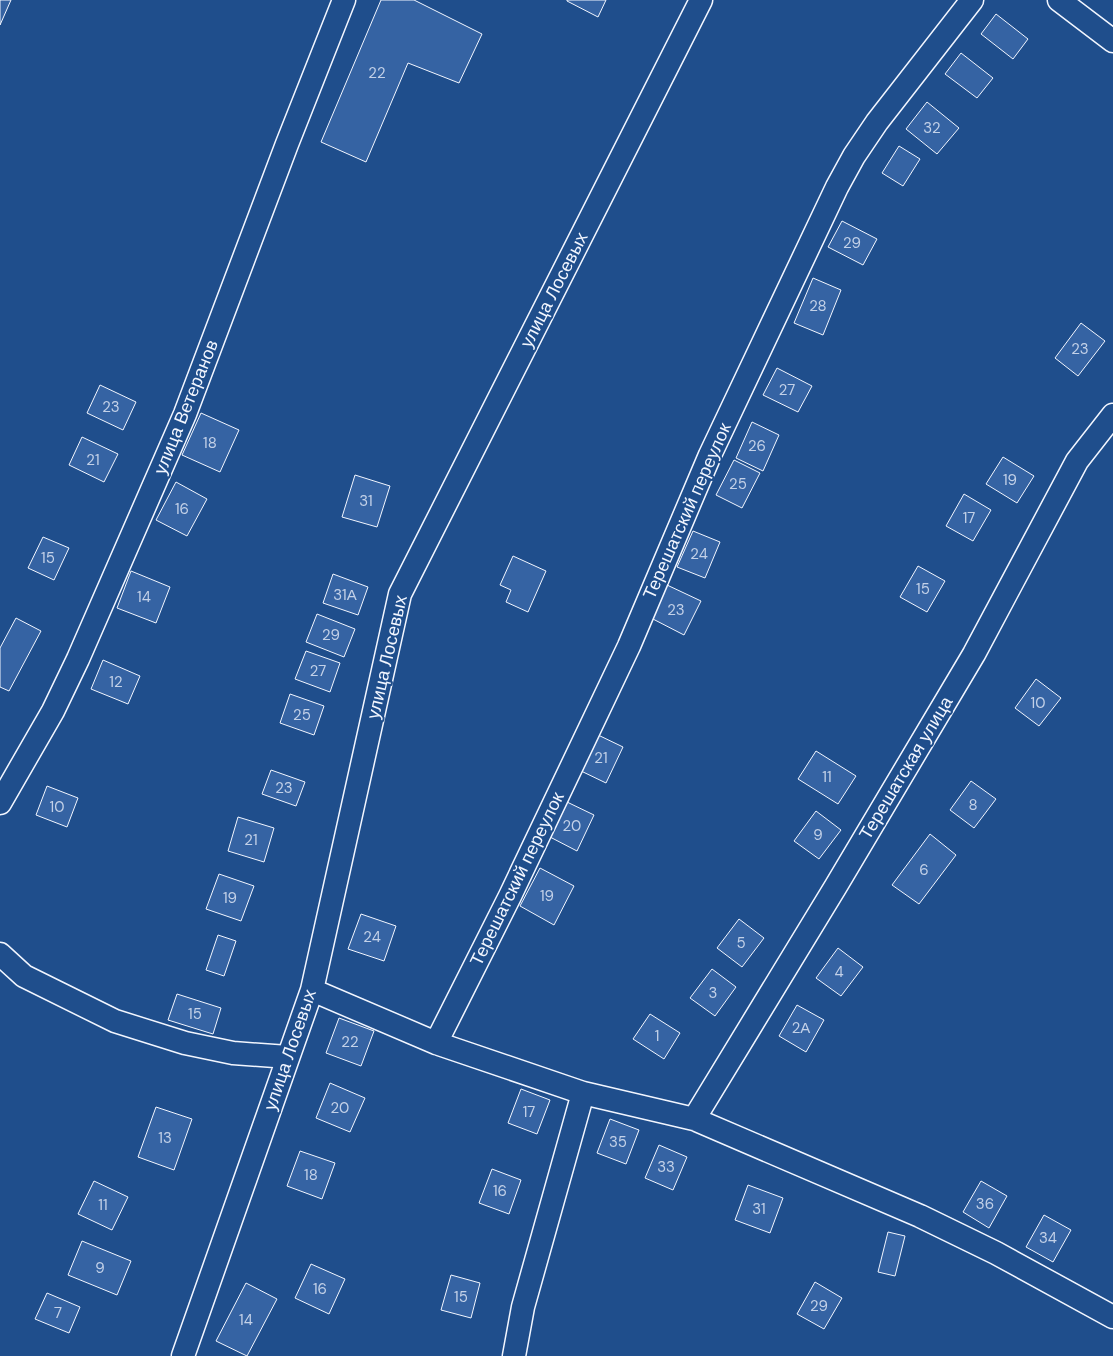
<svg xmlns="http://www.w3.org/2000/svg" width="1113" height="1356" viewBox="0 0 1113 1356" font-family="'DM Sans',sans-serif">
  <style>
    .building { fill: #3563a3; stroke: #f2f6ff }
    .lines { fill: none; stroke-linecap: round; stroke-linejoin: round }
    .minor-casing { stroke: #f2f6ff; stroke-width: 25 }
    .minor { stroke: #1f4e8c; stroke-width: 22 }
    .labels { text-anchor: middle; dominant-baseline: central; stroke-width: 4; stroke-linejoin: round; paint-order: stroke }
    .number-label { font-size: 15px; fill: #c3d1e8 }
    .street-label { font-size: 18px; fill: #f2f6ff; stroke: #1f4e8c }
  </style>
  <rect width="100%" height="100%" fill="#1f4e8c"/>
  <path class="building" d="M 0,0 L 11,0 L 0,25 Z
    M 381,0 L 414,0 L 482,34 L 459,83 L 408,63 L 366,162 L 321,142 Z
    M 567,0 L 606,0 L 598,17 L 567,1 Z
    M 996,14 L 1028,39 L 1013,59 L 981,34 Z
    M 961,53 L 993,78 L 977,98 L 945,74 Z
    M 927,102 L 959,128 L 937,154 L 906,129 Z
    M 899,146 L 920,159 L 903,186 L 882,173 Z
    M 842,221 L 877,239 L 863,265 L 828,247 Z
    M 813,278 L 841,290 L 823,335 L 794,323 Z
    M 1081,323 L 1105,341 L 1078,376 L 1055,358 Z
    M 777,368 L 812,386 L 798,412 L 763,395 Z
    M 100,385 L 136,402 L 123,430 L 87,413 Z
    M 201,413 L 239,430 L 220,472 L 182,455 Z
    M 752,422 L 779,435 L 763,471 L 736,458 Z
    M 82,437 L 118,454 L 104,482 L 69,465 Z
    M 1003,457 L 1034,476 L 1017,503 L 986,484 Z
    M 734,460 L 760,473 L 742,508 L 716,495 Z
    M 355,475 L 390,486 L 377,527 L 342,517 Z
    M 176,482 L 207,499 L 187,536 L 156,520 Z
    M 964,494 L 991,510 L 973,541 L 946,526 Z
    M 693,531 L 720,542 L 705,578 L 677,567 Z
    M 43,537 L 69,548 L 54,580 L 28,568 Z
    M 513,556 L 546,571 L 528,612 L 506,602 L 511,590 L 500,585 Z
    M 918,566 L 945,581 L 927,612 L 900,597 Z
    M 131,571 L 170,587 L 156,623 L 117,608 Z
    M 333,574 L 368,587 L 358,615 L 323,603 Z
    M 667,585 L 701,601 L 684,635 L 651,618 Z
    M 317,614 L 355,629 L 344,657 L 306,642 Z
    M 16,618 L 41,631 L 9,691 L 0,687 L 0,648 Z
    M 306,651 L 340,663 L 330,692 L 295,679 Z
    M 103,660 L 140,676 L 128,704 L 91,689 Z
    M 1036,679 L 1061,698 L 1039,726 L 1015,708 Z
    M 290,694 L 324,706 L 314,735 L 280,723 Z
    M 596,734 L 623,747 L 606,783 L 579,770 Z
    M 816,751 L 856,776 L 838,804 L 798,779 Z
    M 271,770 L 305,782 L 296,806 L 262,794 Z
    M 971,781 L 996,799 L 974,828 L 950,810 Z
    M 47,786 L 78,798 L 67,827 L 36,815 Z
    M 567,802 L 594,815 L 577,851 L 550,837 Z
    M 816,811 L 841,830 L 819,859 L 794,841 Z
    M 238,817 L 274,828 L 264,862 L 228,851 Z
    M 930,834 L 956,855 L 919,904 L 892,885 Z
    M 540,868 L 574,886 L 554,925 L 520,906 Z
    M 219,874 L 254,886 L 241,921 L 206,909 Z
    M 361,914 L 396,926 L 384,961 L 348,949 Z
    M 739,919 L 764,938 L 742,967 L 717,948 Z
    M 218,935 L 236,941 L 224,976 L 206,970 Z
    M 838,948 L 863,967 L 841,996 L 816,978 Z
    M 712,969 L 736,987 L 715,1016 L 690,998 Z
    M 177,994 L 221,1008 L 213,1034 L 168,1020 Z
    M 797,1005 L 824,1020 L 806,1052 L 779,1036 Z
    M 650,1014 L 680,1033 L 664,1059 L 633,1039 Z
    M 339,1018 L 374,1031 L 361,1066 L 326,1053 Z
    M 330,1083 L 365,1098 L 350,1132 L 316,1118 Z
    M 521,1089 L 550,1100 L 537,1134 L 508,1123 Z
    M 156,1107 L 192,1119 L 174,1170 L 138,1157 Z
    M 610,1119 L 639,1130 L 626,1164 L 597,1153 Z
    M 659,1145 L 687,1157 L 673,1190 L 645,1178 Z
    M 300,1151 L 335,1163 L 322,1199 L 287,1186 Z
    M 492,1169 L 521,1180 L 509,1214 L 479,1203 Z
    M 94,1181 L 128,1197 L 112,1230 L 78,1214 Z
    M 981,1181 L 1007,1196 L 989,1228 L 963,1212 Z
    M 748,1185 L 783,1198 L 770,1233 L 735,1220 Z
    M 1044,1215 L 1071,1230 L 1053,1262 L 1026,1247 Z
    M 888,1232 L 905,1236 L 895,1276 L 878,1272 Z
    M 82,1241 L 131,1261 L 117,1295 L 68,1275 Z
    M 311,1264 L 345,1279 L 329,1314 L 295,1298 Z
    M 451,1275 L 480,1283 L 471,1318 L 441,1310 Z
    M 815,1282 L 842,1298 L 824,1329 L 797,1314 Z
    M 246,1283 L 277,1299 L 247,1356 L 216,1341 Z
    M 47,1293 L 80,1307 L 69,1333 L 35,1319 Z"/>
  <g class="lines">
    <g class="minor-casing">
      <path id="minor" d="M 1059,0 L 1113,41
        M 0,803 L 53,711 L 78,659 L 185,414 L 287,144 L 344,0
        M 0,954 L 24,976 L 115,1021 L 185,1043 L 233,1053 L 288,1057
        M 312,990 L 436,1043 L 583,1093 L 694,1119 L 920,1216 L 996,1253 L 1113,1317
        M 436,1043 L 510,896 L 629,646 L 710,455 L 837,187 L 854,156 L 877,122 L 972,0
        M 694,1119 L 836,886 L 974,654 L 1077,461 L 1113,415
        M 183,1356 L 312,990 L 400,594 L 701,0
        M 514,1356 L 523,1307 L 583,1093"/>
    </g>
    <use href="#minor" class="minor"/>
  </g>
  <g class="labels">
    <g class="number-label">
      <text x="377" y="73">22</text>
      <text x="932" y="128">32</text>
      <text x="852" y="243">29</text>
      <text x="818" y="306">28</text>
      <text x="1080" y="349">23</text>
      <text x="787" y="390">27</text>
      <text x="111" y="407">23</text>
      <text x="210" y="443">18</text>
      <text x="757" y="446">26</text>
      <text x="93" y="460">21</text>
      <text x="1010" y="480">19</text>
      <text x="738" y="484">25</text>
      <text x="366" y="501">31</text>
      <text x="182" y="509">16</text>
      <text x="969" y="518">17</text>
      <text x="699" y="554">24</text>
      <text x="48" y="558">15</text>
      <text x="923" y="589">15</text>
      <text x="345" y="595">31А</text>
      <text x="144" y="597">14</text>
      <text x="676" y="610">23</text>
      <text x="331" y="635">29</text>
      <text x="318" y="671">27</text>
      <text x="116" y="682">12</text>
      <text x="1038" y="703">10</text>
      <text x="302" y="715">25</text>
      <text x="601" y="758">21</text>
      <text x="827" y="777">11</text>
      <text x="284" y="788">23</text>
      <text x="973" y="805">8</text>
      <text x="57" y="807">10</text>
      <text x="572" y="826">20</text>
      <text x="818" y="835">9</text>
      <text x="251" y="840">21</text>
      <text x="924" y="870">6</text>
      <text x="547" y="896">19</text>
      <text x="230" y="898">19</text>
      <text x="372" y="937">24</text>
      <text x="741" y="943">5</text>
      <text x="839" y="972">4</text>
      <text x="713" y="993">3</text>
      <text x="195" y="1014">15</text>
      <text x="801" y="1028">2А</text>
      <text x="657" y="1036">1</text>
      <text x="350" y="1042">22</text>
      <text x="340" y="1108">20</text>
      <text x="529" y="1112">17</text>
      <text x="165" y="1138">13</text>
      <text x="618" y="1142">35</text>
      <text x="666" y="1167">33</text>
      <text x="311" y="1175">18</text>
      <text x="500" y="1191">16</text>
      <text x="985" y="1204">36</text>
      <text x="103" y="1205">11</text>
      <text x="759" y="1209">31</text>
      <text x="1048" y="1238">34</text>
      <text x="100" y="1268">9</text>
      <text x="320" y="1289">16</text>
      <text x="461" y="1297">15</text>
      <text x="819" y="1306">29</text>
      <text x="58" y="1313">7</text>
      <text x="246" y="1320">14</text>
    </g>
    <g class="street-label">
      <text transform="translate(554 290) rotate(-63)">улица Лосевых</text>
      <text transform="translate(186 407) rotate(-68)">улица Ветеранов</text>
      <text transform="translate(687 511) rotate(-66)">Терешатский переулок</text>
      <text transform="translate(387 657) rotate(-77)">улица Лосевых</text>
      <text transform="translate(906 768) rotate(-59)">Терешатская улица</text>
      <text transform="translate(517 879) rotate(-64)">Терешатский переулок</text>
      <text transform="translate(290 1050) rotate(-71)">улица Лосевых</text>
    </g>
  </g>
</svg>
